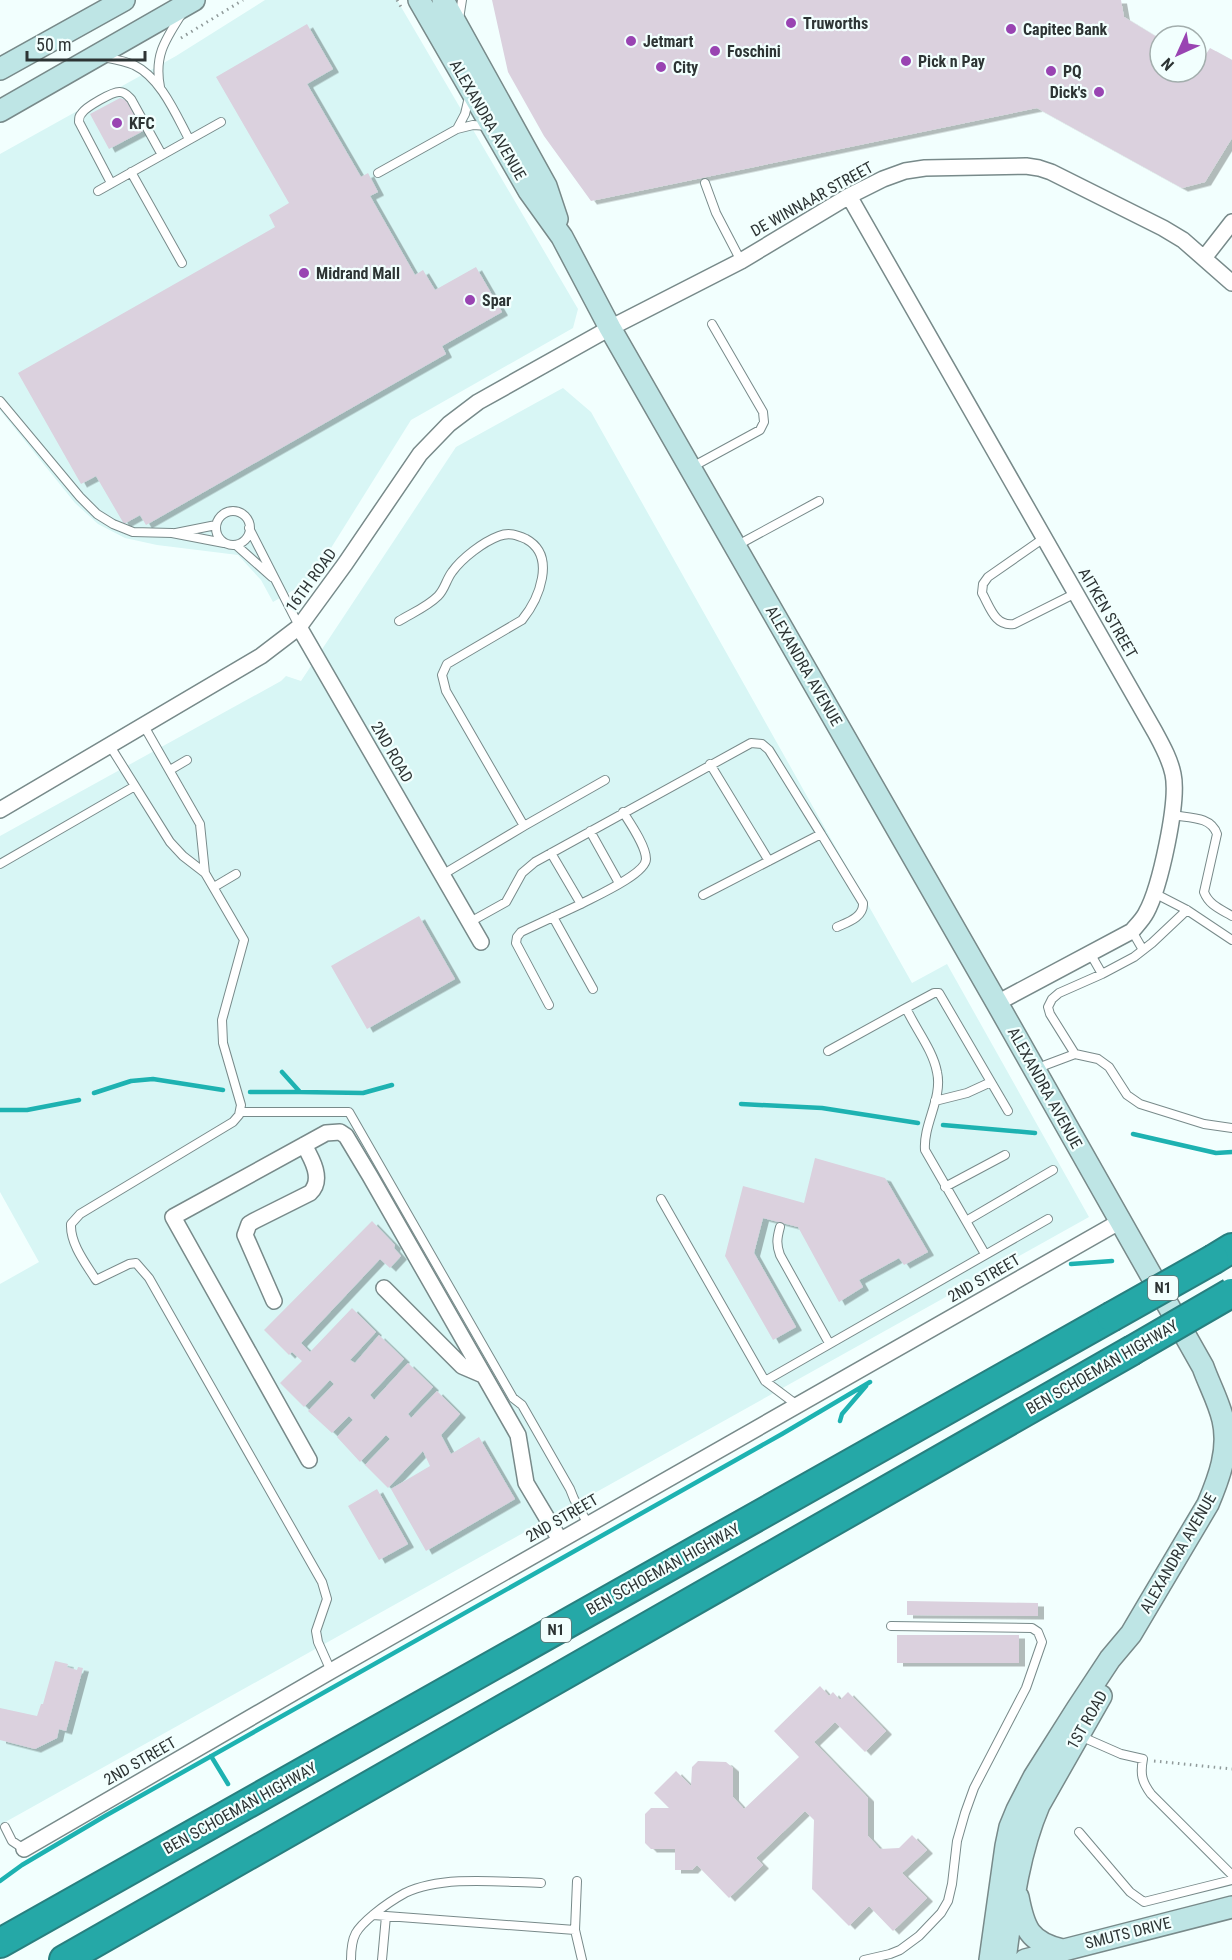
<svg xmlns="http://www.w3.org/2000/svg" width="1232" height="1960" viewBox="0 0 1232 1960" font-family="'Roboto Condensed',sans-serif">
  <style>
    .built { fill: #d8f6f5 }
    .lines { fill: none; stroke-linecap: round; stroke-linejoin: round }
    .stream { stroke: #1db2b1; stroke-width: 4.5 }
    .building { fill: #dbd1de; filter: url(#shadow) }
    .lane-casing { stroke: #788a8a; stroke-width: 10 }
    .street-casing { stroke: #788a8a; stroke-width: 18 }
    .secondary-casing { stroke: #788a8a; stroke-width: 24 }
    .highway-casing { stroke: #287f7f; stroke-width: 32 }
    .path { stroke: #909a9a; stroke-width: 3; stroke-dasharray: 1.5 4.5; stroke-linecap: butt }
    .lane { stroke: #fff; stroke-width: 8 }
    .street { stroke: #fff; stroke-width: 15 }
    .secondary { stroke: #bee5e5; stroke-width: 21 }
    .highway { stroke: #25a8a7; stroke-width: 28 }
    .highway-bridge-casing { stroke: #287f7f; stroke-width: 32; stroke-linecap: butt }
    .highway-bridge { stroke: #25a8a7; stroke-width: 28 }
    .poi-dot { fill: #9944b2; stroke: #f2fffe; stroke-width: 2 }
    .labels { text-anchor: middle; dominant-baseline: central; stroke-width: 4.5; stroke-linejoin: round; paint-order: stroke }
    .shield { fill: #f2fffe; stroke: #687171; stroke-width: 1.5 }
    .shield-label { font-size: 15px; font-weight: bold; fill: #2d3434 }
    .poi-label { font-size: 16px; font-weight: bold; fill: #2d3434; stroke: #f2fffe; text-anchor: start }
    .street-label { font-size: 16px; fill: #2d3434; stroke: #f2fffe }
  </style>
  <defs>
    <filter id="shadow"><feDropShadow dx="6" dy="3.5" stdDeviation="0" flood-color="#0004"/></filter>
  </defs>
  <rect width="100%" height="100%" fill="#f2fffe"/>
  <path class="built" d="M 265,0 L 397,0 L 578,309 L 573,328 L 411,420 L 311,580 L 273,602 L 261,580 L 238,555 L 157,545 L 125,538 L 98,524 L 75,503 L 0,410 L 0,154 L 176,56 Z
    M 563,388 L 591,412 L 912,983 L 947,964 L 1089,1217 L 0,1825 L 0,1284 L 39,1262 L 0,1192 L 0,836 L 281,681 L 286,676 L 301,681 L 456,447 Z"/>
  <g class="lines">
    <path class="stream" d="M 282,1072 L 300,1092 L 363,1093 L 392,1085
      M 250,1092 L 300,1092
      M 94,1093 L 131,1081 L 153,1079 L 223,1090
      M 741,1104 L 822,1108 L 918,1123
      M 0,1110 L 27,1110 L 79,1100
      M 943,1125 L 1035,1133
      M 1133,1134 L 1216,1153 L 1232,1152
      M 1071,1264 L 1112,1261
      M 840,1421 L 842,1414 L 866,1386
      M 211,1756 L 228,1784
      M 0,1881 L 22,1865 L 105,1816 L 782,1434 L 870,1382"/>
  </g>
  <path class="building" d="M 492,0 L 1121,0 L 1124,17 L 1160,39 L 1160,72 L 1196,72 L 1196,60 L 1200,63 L 1210,48 L 1232,60 L 1232,138 L 1205,182 L 1182,188 L 1037,108 L 591,201 L 544,136 L 508,72 Z
    M 307,24 L 333,69 L 307,84 L 361,177 L 368,173 L 378,192 L 370,196 L 415,275 L 423,270 L 435,290 L 476,267 L 502,312 L 442,346 L 446,354 L 146,525 L 140,515 L 124,524 L 96,476 L 81,484 L 18,373 L 275,227 L 269,215 L 289,203 L 216,77 Z
    M 120,98 L 126,100 L 143,131 L 109,149 L 90,114 Z
    M 419,916 L 455,979 L 367,1029 L 331,966 Z
    M 815,1158 L 885,1178 L 928,1252 L 904,1265 L 899,1258 L 859,1280 L 863,1287 L 839,1302 L 798,1227 L 763,1218 L 754,1253 L 796,1327 L 773,1340 L 725,1256 L 743,1186 L 804,1203 Z
    M 372,1221 L 395,1245 L 394,1248 L 401,1256 L 390,1268 L 380,1259 L 301,1343 L 310,1352 L 352,1308 L 376,1332 L 350,1360 L 355,1363 L 379,1335 L 404,1359 L 370,1395 L 374,1400 L 408,1363 L 433,1387 L 408,1414 L 411,1418 L 437,1391 L 460,1414 L 441,1435 L 451,1454 L 479,1437 L 515,1499 L 426,1551 L 391,1489 L 430,1466 L 423,1451 L 388,1488 L 365,1465 L 390,1439 L 386,1435 L 360,1462 L 337,1437 L 353,1420 L 349,1416 L 332,1433 L 308,1411 L 334,1384 L 330,1380 L 304,1407 L 280,1383 L 302,1361 L 292,1352 L 289,1355 L 264,1330 Z
    M 377,1489 L 408,1544 L 379,1560 L 348,1506 Z
    M 907,1601 L 1038,1603 L 1038,1616 L 907,1615 Z
    M 897,1635 L 1019,1635 L 1019,1663 L 897,1663 Z
    M 55,1661 L 68,1664 L 67,1667 L 77,1670 L 78,1667 L 83,1668 L 66,1731 L 59,1729 L 57,1738 L 35,1749 L 0,1740 L 0,1708 L 37,1716 L 41,1704 L 43,1704 Z
    M 820,1686 L 829,1696 L 833,1692 L 840,1700 L 848,1692 L 886,1731 L 865,1752 L 835,1722 L 814,1742 L 868,1798 L 868,1836 L 880,1849 L 899,1848 L 912,1835 L 927,1850 L 902,1873 L 927,1898 L 893,1931 L 869,1906 L 849,1926 L 812,1889 L 814,1820 L 805,1811 L 756,1858 L 763,1865 L 729,1898 L 697,1865 L 692,1870 L 675,1870 L 675,1849 L 651,1849 L 645,1843 L 645,1814 L 651,1808 L 669,1808 L 654,1793 L 676,1771 L 691,1786 L 692,1767 L 698,1761 L 726,1762 L 733,1768 L 733,1797 L 744,1809 L 799,1757 L 774,1731 Z"/>
  <g class="lines">
    <g class="lane-casing">
      <path id="lane" d="M 459,19 L 462,0
        M 103,57 C 113,59 125,61 134,65 C 161,78 176,115 189,139
        M 160,87 C 154,56 165,40 181,15
        M 457,129 L 465,114 L 469,97
        M 131,172 L 182,263
        M 378,173 L 457,129 L 473,125 L 488,126
        M 111,183 L 79,122 C 79,118 79,116 82,113 C 86,107 113,91 120,92 C 125,92 128,96 131,99 L 162,155
        M 705,183 L 716,213 L 741,261
        M 98,191 L 221,122
        M 0,401 L 80,497 L 97,514 L 113,524 L 133,532 L 172,533 L 224,543
        M 692,467 L 760,430 L 764,422 L 763,412 L 712,324
        M216 528a17 17 0 1 1 34 0a17 17 0 1 1-34 0Z
        M 249,528 L 299,626
        M 176,533 L 216,525
        M 1044,538 L 988,577 L 983,584 L 982,593 C 990,607 995,627 1014,624 L 1076,593
        M 236,545 L 272,577
        M 736,546 L 819,501
        M 399,621 C 412,613 427,607 438,596 C 445,589 446,580 452,572 C 462,558 483,542 499,536 C 509,532 517,535 526,539 C 557,556 539,599 522,620 L 447,664 L 442,675 L 446,691 L 524,826
        M 144,726 L 200,824 L 205,873
        M 110,746 L 170,842 L 183,856 L 205,873 L 244,940 L 222,1020 L 223,1043 L 241,1105 L 239,1115 L 233,1122 L 80,1214 L 71,1224 C 70,1244 86,1264 96,1280 L 129,1264 L 136,1263 L 149,1278 L 322,1582 L 327,1599 L 316,1631 L 318,1642 L 331,1671
        M 710,764 L 769,861
        M 170,770 L 187,760
        M 1172,815 C 1189,818 1211,816 1217,834 L 1204,892 C 1209,905 1220,909 1232,916
        M 590,831 L 619,883
        M 821,834 L 863,903 C 864,917 848,922 837,927
        M 551,853 L 581,904 C 594,897 646,874 646,859 C 646,846 630,823 623,812
        M 0,864 L 135,786
        M 442,875 L 524,826 L 605,780
        M 214,887 L 236,874
        M 1154,893 L 1187,910 L 1232,940
        M 553,917 L 593,989
        M 470,922 L 506,902 L 522,873 L 535,862 L 751,743 L 762,744 L 769,750 L 821,834 L 703,895
        M 1132,931 L 1143,950
        M 1090,953 L 1102,974
        M 549,1005 L 516,943 L 517,937 L 521,932 L 581,904
        M 828,1051 L 906,1008
        M 1075,1054 L 1050,1014 L 1048,1007 L 1052,999 L 1059,993 L 1102,974 L 1134,957 L 1152,943 L 1187,910
        M 1035,1069 L 1075,1054 L 1098,1059 L 1109,1067 L 1127,1095 L 1140,1104 L 1204,1124 L 1232,1128
        M 935,1101 L 967,1093 L 991,1082 L 1008,1111
        M 240,1112 L 349,1112 L 513,1398 L 522,1405 L 570,1489 L 574,1499 L 588,1524
        M 945,1187 L 1005,1155
        M 661,1199 L 765,1381 L 797,1405
        M 966,1221 L 1053,1170
        M 780,1227 C 777,1238 776,1244 780,1255 L 829,1343
        M 985,1254 L 925,1150 C 923,1124 943,1098 937,1072 C 933,1050 915,1028 906,1008 L 934,993 L 939,993 L 991,1082
        M 765,1381 L 1048,1219
        M 1080,1736 L 1121,1754 L 1143,1759 C 1140,1774 1142,1782 1151,1794 L 1232,1875
        M 5,1827 L 12,1841 L 24,1849
        M 1079,1832 L 1130,1892 L 1144,1902 L 1232,1880
        M 577,1881 L 575,1930 L 582,1960
        M 373,1915 L 575,1930
        M 351,1960 C 351,1935 356,1929 374,1914 C 384,1906 394,1899 405,1893 C 443,1875 500,1882 541,1883
        M 382,1960 L 386,1916
        M 864,1960 L 890,1954 L 900,1950 L 919,1936 L 941,1913 L 948,1901 L 952,1884 L 957,1841 L 965,1813 L 974,1788 L 1026,1688 L 1042,1642 L 1038,1632 L 1032,1628 L 891,1626"/>
    </g>
    <g class="street-casing">
      <path id="street" d="M 849,196 L 1155,732 C 1162,745 1170,759 1173,774 C 1179,801 1160,888 1146,913 C 1143,919 1137,925 1132,931 L 997,1003
        M 1204,258 L 1232,222
        M 299,627 L 481,942
        M 0,810 L 261,656 L 299,627 L 345,564 L 420,454 L 449,424 L 478,402 L 610,328 L 741,261 L 849,196 L 883,179 L 905,171 L 925,168 L 1026,166 L 1039,168 L 1051,172 L 1163,228 L 1183,240 L 1232,283
        M 384,1288 L 462,1366 L 483,1375
        M 274,1301 L 245,1235 L 249,1224 L 254,1221 L 310,1193 C 324,1180 312,1159 304,1145
        M 309,1460 L 173,1217 L 326,1133 L 340,1132 L 346,1136 L 370,1176 L 518,1435 L 526,1483 L 560,1540
        M 24,1849 L 331,1671 L 1119,1222"/>
    </g>
    <g class="secondary-casing">
      <path id="secondary" d="M 419,0 L 529,191 L 562,237 L 610,328 L 997,1003 L 1203,1367 C 1209,1384 1219,1402 1223,1420 C 1230,1449 1219,1478 1208,1504 L 1131,1634 L 1110,1659 L 1077,1709 L 1034,1777 L 1017,1810 L 1010,1827 L 1006,1846 L 990,1960
        M 443,0 L 546,186 L 557,219
        M 0,69 L 124,0
        M 0,111 L 194,0
        M 1018,1897 C 1024,1928 1029,1942 1062,1950
        M 1005,1960 C 1012,1907 1018,1854 1039,1805 L 1101,1696
        M 1025,1960 L 1232,1907"/>
    </g>
    <g class="highway-casing">
      <path id="highway" d="M 1214,1259 L 1232,1248
        M 0,1943 L 1111,1317
        M 64,1960 L 1131,1351"/>
    </g>
    <path class="path" d="M 397,0 L 401,7
      M 181,38 L 243,0
      M 1154,1761 L 1232,1769"/>
    <use href="#lane" class="lane"/>
    <use href="#street" class="street"/>
    <use href="#secondary" class="secondary"/>
    <use href="#highway" class="highway"/>
    <g class="highway-bridge-casing">
      <path id="highway-bridge" d="M 1111,1317 L 1214,1259
        M 1131,1351 L 1231,1293"/>
    </g>
    <use href="#highway-bridge" class="highway-bridge"/>
  </g>
  <g class="poi-dot">
    <circle cx="791" cy="23" r="6"/>
    <circle cx="1011" cy="29" r="6"/>
    <circle cx="631" cy="41" r="6"/>
    <circle cx="715" cy="51" r="6"/>
    <circle cx="906" cy="61" r="6"/>
    <circle cx="661" cy="67" r="6"/>
    <circle cx="1051" cy="71" r="6"/>
    <circle cx="1099" cy="92" r="6"/>
    <circle cx="117" cy="123" r="6"/>
    <circle cx="304" cy="273" r="6"/>
    <circle cx="470" cy="300" r="6"/>
  </g>
  <g class="labels">
    <g class="shield">
      <rect x="1148" y="1276" width="30" height="24" rx="4.5"/>
      <rect x="541" y="1618" width="30" height="24" rx="4.5"/>
    </g>
    <g class="shield-label">
      <text x="1163" y="1288">N1</text>
      <text x="556" y="1630">N1</text>
    </g>
    <g class="poi-label">
      <text x="803" y="23">Truworths</text>
      <text x="1023" y="29">Capitec Bank</text>
      <text x="643" y="41">Jetmart</text>
      <text x="727" y="51">Foschini</text>
      <text x="918" y="61">Pick n Pay</text>
      <text x="673" y="67">City</text>
      <text x="1063" y="71">PQ</text>
      <text x="1087" y="92" text-anchor="end">Dick's</text>
      <text x="129" y="123">KFC</text>
      <text x="316" y="273">Midrand Mall</text>
      <text x="482" y="300">Spar</text>
    </g>
    <g class="street-label">
      <text transform="translate(488 120) rotate(60)">ALEXANDRA AVENUE</text>
      <text transform="translate(812 199) rotate(-29)">DE WINNAAR STREET</text>
      <text transform="translate(311 580) rotate(-54)">16TH ROAD</text>
      <text transform="translate(1108 613) rotate(60)">AITKEN STREET</text>
      <text transform="translate(804 666) rotate(60)">ALEXANDRA AVENUE</text>
      <text transform="translate(392 752) rotate(60)">2ND ROAD</text>
      <text transform="translate(1045 1088) rotate(61)">ALEXANDRA AVENUE</text>
      <text transform="translate(984 1278) rotate(-30)">2ND STREET</text>
      <text transform="translate(1102 1367) rotate(-30)">BEN SCHOEMAN HIGHWAY</text>
      <text transform="translate(562 1518) rotate(-30)">2ND STREET</text>
      <text transform="translate(1178 1553) rotate(-60)">ALEXANDRA AVENUE</text>
      <text transform="translate(663 1569) rotate(-29)">BEN SCHOEMAN HIGHWAY</text>
      <text transform="translate(1087 1720) rotate(-60)">1ST ROAD</text>
      <text transform="translate(140 1761) rotate(-30)">2ND STREET</text>
      <text transform="translate(240 1808) rotate(-29)">BEN SCHOEMAN HIGHWAY</text>
      <text transform="translate(1128 1933) rotate(-14)">SMUTS DRIVE</text>
    </g>
  </g>
  <g transform="translate(1178 54) rotate(225)"><circle r="28" fill="#f2fffe" stroke="#a3aead" stroke-width="1.5"/>
  <path d="M0-4.5L10 22L0 15L-10 22Z" fill="#9944b2"/>
  <text y="-9" font-size="16" font-weight="bold" text-anchor="middle" fill="#2d3434">N</text>
  </g>
  <path d="M27 51v9h118v-9" fill="none" stroke="#2d3434" stroke-width="3"/>
  <text x="36" y="51" font-size="18" fill="#2d3434" stroke="#f2fffe" stroke-width="4.5" paint-order="stroke">50 m</text>
</svg>
